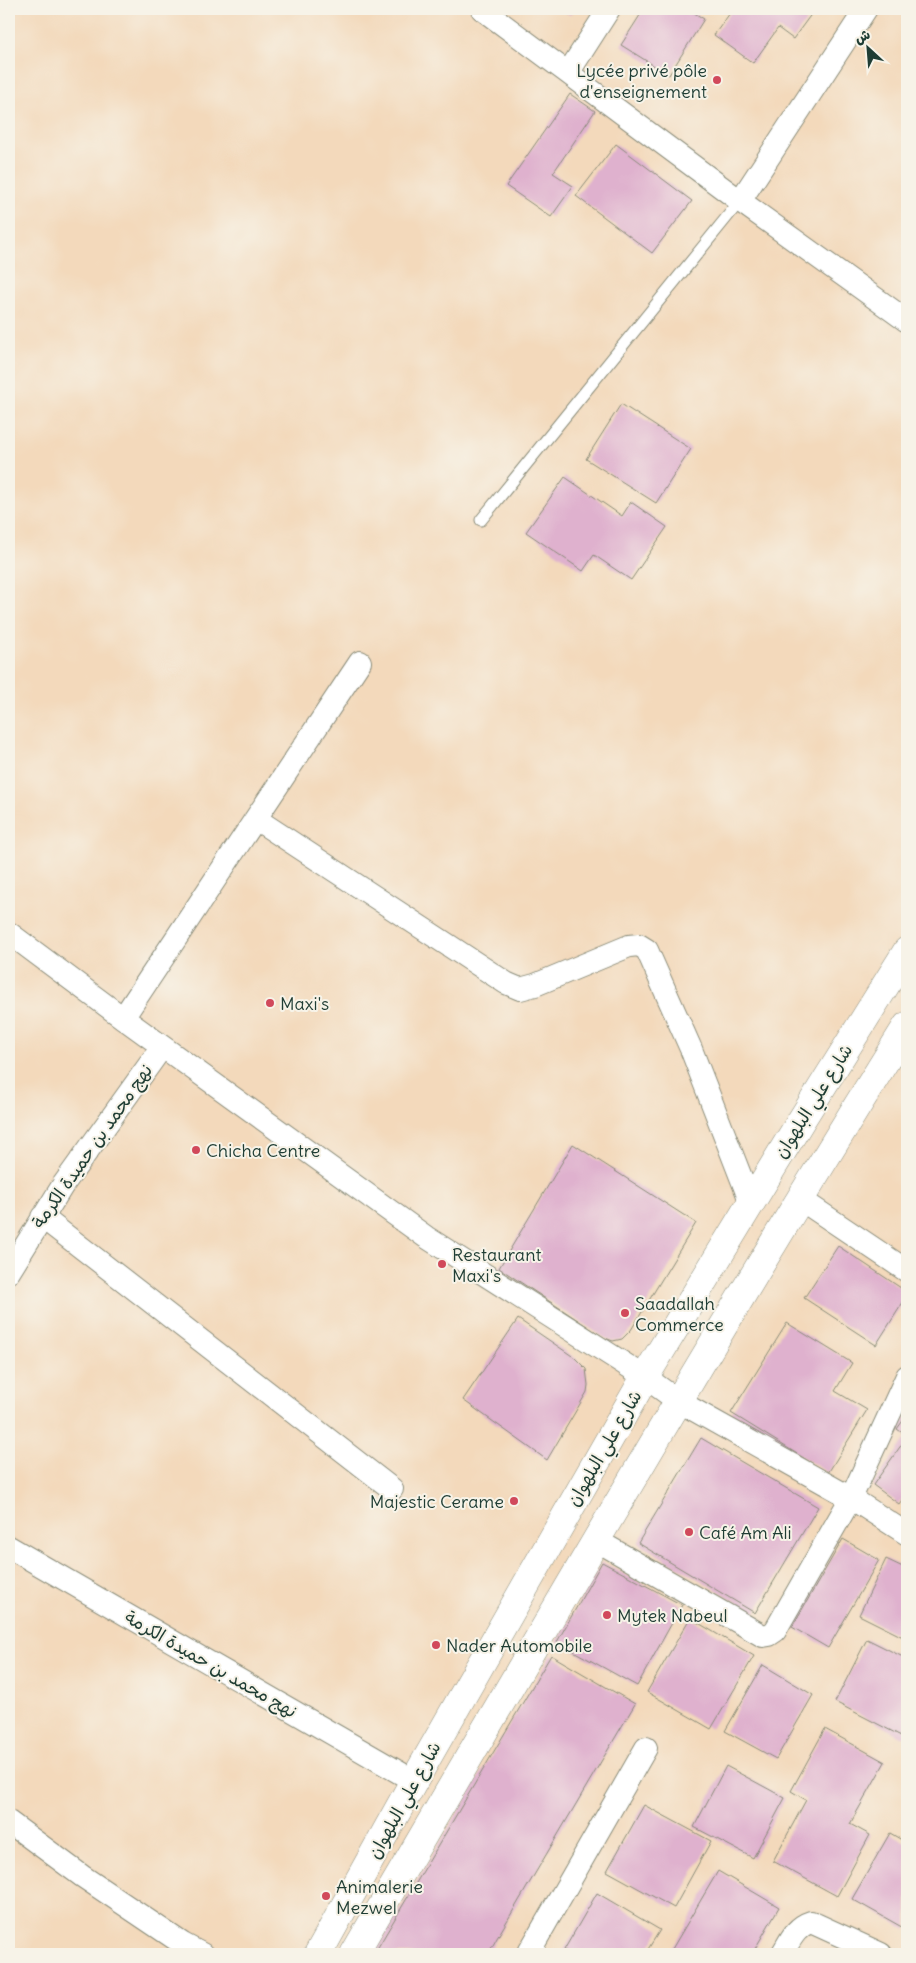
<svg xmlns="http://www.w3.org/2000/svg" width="916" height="1963" viewBox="0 0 916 1963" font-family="Delius,'Playpen Sans Arabic',sans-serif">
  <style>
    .building { fill: #dfb1ce }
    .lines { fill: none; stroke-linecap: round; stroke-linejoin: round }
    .service-casing { stroke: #898b78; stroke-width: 13 }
    .minor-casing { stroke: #898b78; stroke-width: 24 }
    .primary-casing { stroke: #898b78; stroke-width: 29 }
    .service { stroke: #fff; stroke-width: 11 }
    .minor { stroke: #fff; stroke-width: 22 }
    .primary { stroke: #fff; stroke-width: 28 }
    .poi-dot { fill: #d1495b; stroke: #f7f3e8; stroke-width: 2 }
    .labels { text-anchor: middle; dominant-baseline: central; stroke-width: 4; stroke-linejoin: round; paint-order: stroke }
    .poi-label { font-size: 18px; fill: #1f3d34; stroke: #f7f3e8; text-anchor: start }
    .street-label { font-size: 18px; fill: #1f3d34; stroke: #f7f3e8 }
  </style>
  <rect width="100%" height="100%" fill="#f7f3e8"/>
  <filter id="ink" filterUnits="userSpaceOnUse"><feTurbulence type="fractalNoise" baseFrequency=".02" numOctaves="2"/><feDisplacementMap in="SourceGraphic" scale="10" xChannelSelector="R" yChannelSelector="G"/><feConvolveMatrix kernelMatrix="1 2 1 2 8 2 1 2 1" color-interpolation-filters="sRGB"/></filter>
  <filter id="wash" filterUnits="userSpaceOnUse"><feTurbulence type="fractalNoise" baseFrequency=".0096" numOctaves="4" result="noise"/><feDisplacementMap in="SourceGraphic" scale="20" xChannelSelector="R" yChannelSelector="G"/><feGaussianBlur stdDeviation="1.12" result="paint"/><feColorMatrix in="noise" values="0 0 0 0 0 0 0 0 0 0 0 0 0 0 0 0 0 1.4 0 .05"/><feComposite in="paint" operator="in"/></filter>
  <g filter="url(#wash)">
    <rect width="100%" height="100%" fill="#f3d9bb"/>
    <g id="blocks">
      <path class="building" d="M 561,9 L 574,9 L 570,15 Z
        M 644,9 L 688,9 L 704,19 L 669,75 L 621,45 Z
        M 733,9 L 815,9 L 793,39 L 778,28 L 753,63 L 714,35 Z
        M 570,94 L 595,111 L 553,173 L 573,186 L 551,217 L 506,186 Z
        M 616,144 L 692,201 L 652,253 L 576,196 Z
        M 621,404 L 691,449 L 656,503 L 586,459 Z
        M 565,477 L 622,516 L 631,502 L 667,527 L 631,580 L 594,555 L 583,571 L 526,532 Z
        M 573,1144 L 696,1223 L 631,1330 L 622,1339 L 613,1341 L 605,1338 L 499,1268 Z
        M 838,1246 L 907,1292 L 907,1296 L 876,1345 L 804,1298 Z
        M 518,1319 L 575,1358 L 586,1369 L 588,1385 L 587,1392 L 547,1460 L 463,1400 Z
        M 787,1323 L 852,1363 L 835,1391 L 867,1410 L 828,1473 L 731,1413 Z
        M 907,1415 L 907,1436 L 897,1429 Z
        M 907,1437 L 907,1493 L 899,1504 L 873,1485 Z
        M 701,1438 L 818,1507 L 755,1613 L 638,1543 Z
        M 843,1539 L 879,1560 L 828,1648 L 792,1627 Z
        M 886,1559 L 907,1569 L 907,1639 L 859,1615 Z
        M 602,1562 L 682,1605 L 637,1686 L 557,1642 Z
        M 690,1618 L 754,1656 L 711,1729 L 647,1692 Z
        M 867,1639 L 907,1659 L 907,1739 L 835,1702 Z
        M 551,1655 L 635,1704 L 497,1938 L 488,1954 L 374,1954 Z
        M 763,1665 L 813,1695 L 776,1759 L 725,1731 Z
        M 825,1729 L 885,1762 L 850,1824 L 870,1835 L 837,1896 L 773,1861 L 806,1800 L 791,1791 Z
        M 726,1766 L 785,1798 L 753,1858 L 694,1827 Z
        M 644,1805 L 711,1841 L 674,1908 L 607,1871 Z
        M 890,1833 L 907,1843 L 907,1930 L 852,1899 Z
        M 718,1871 L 779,1907 L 752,1954 L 669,1954 Z
        M 597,1893 L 660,1930 L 645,1954 L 571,1954 L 564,1950 Z"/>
    </g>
  </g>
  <g filter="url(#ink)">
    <use href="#blocks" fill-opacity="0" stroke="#898b78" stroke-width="1"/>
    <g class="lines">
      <g class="service-casing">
        <path id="service" d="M 481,520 L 740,201"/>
      </g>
      <g class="minor-casing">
        <path id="minor" d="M 482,9 L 740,201 L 907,321
          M 568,73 L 609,9
          M 740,201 L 866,9
          M 256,819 L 506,983 L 520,989 L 535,985 L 629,946 L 639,945 L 647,950 L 691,1049 L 751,1203
          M 9,933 L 123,1018 L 426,1237 L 645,1377 L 678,1401 L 851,1498 L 907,1534
          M 123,1018 L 360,662
          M 800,1199 L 907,1271
          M 42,1217 L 392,1489
          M 9,1272 L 63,1185 L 162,1047
          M 596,1540 L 763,1636 L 769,1635 L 775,1631 L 851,1498 L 907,1376
          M 9,1547 L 414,1781
          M 9,1822 L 82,1876 L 183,1944 L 202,1954
          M 528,1954 L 646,1748
          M 782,1954 C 790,1941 795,1927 811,1922 L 881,1954"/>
      </g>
      <g class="primary-casing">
        <path id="primary" d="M 318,1954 L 414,1781 L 645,1377 L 802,1119 L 907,951
          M 354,1954 C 536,1643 716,1331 907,1026"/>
      </g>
      <use href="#service" class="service"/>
      <use href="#minor" class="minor"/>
      <use href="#primary" class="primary"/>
    </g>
  </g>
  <g class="poi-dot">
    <circle cx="717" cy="80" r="5"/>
    <circle cx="270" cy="1003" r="5"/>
    <circle cx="196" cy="1150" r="5"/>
    <circle cx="442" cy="1264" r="5"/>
    <circle cx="625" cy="1313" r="5"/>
    <circle cx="514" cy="1501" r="5"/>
    <circle cx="689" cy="1532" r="5"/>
    <circle cx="607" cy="1615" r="5"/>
    <circle cx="436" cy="1645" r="5"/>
    <circle cx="326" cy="1896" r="5"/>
  </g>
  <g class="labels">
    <g class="poi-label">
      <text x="707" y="70" text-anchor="end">Lycée privé pôle<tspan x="707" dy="21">d'enseignement</tspan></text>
      <text x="280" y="1003">Maxi's</text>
      <text x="206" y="1150">Chicha Centre</text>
      <text x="452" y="1254">Restaurant<tspan x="452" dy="21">Maxi's</tspan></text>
      <text x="635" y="1303">Saadallah<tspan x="635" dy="21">Commerce</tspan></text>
      <text x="504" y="1501" text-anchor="end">Majestic Cerame</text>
      <text x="699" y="1532">Café Am Ali</text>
      <text x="617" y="1615">Mytek Nabeul</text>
      <text x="446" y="1645">Nader Automobile</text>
      <text x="336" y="1886">Animalerie<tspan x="336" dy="21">Mezwel</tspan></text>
    </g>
    <g class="street-label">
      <text transform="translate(813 1101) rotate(-58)">شارع علي البلهوان</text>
      <text transform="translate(92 1146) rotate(-55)">نهج محمد بن حميدة الكرمة</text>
      <text transform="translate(604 1448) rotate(-60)">شارع علي البلهوان</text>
      <text transform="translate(211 1664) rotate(30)">نهج محمد بن حميدة الكرمة</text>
      <text transform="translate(404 1800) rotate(-61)">شارع علي البلهوان</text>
    </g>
  </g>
  <rect width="916" height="1963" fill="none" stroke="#f7f3e8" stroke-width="30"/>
  <g transform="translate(868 48) rotate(334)" stroke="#f7f3e8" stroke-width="4" paint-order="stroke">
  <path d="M0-4L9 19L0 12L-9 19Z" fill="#1f3d34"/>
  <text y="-8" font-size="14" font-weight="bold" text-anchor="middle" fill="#1f3d34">ش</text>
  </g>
</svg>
